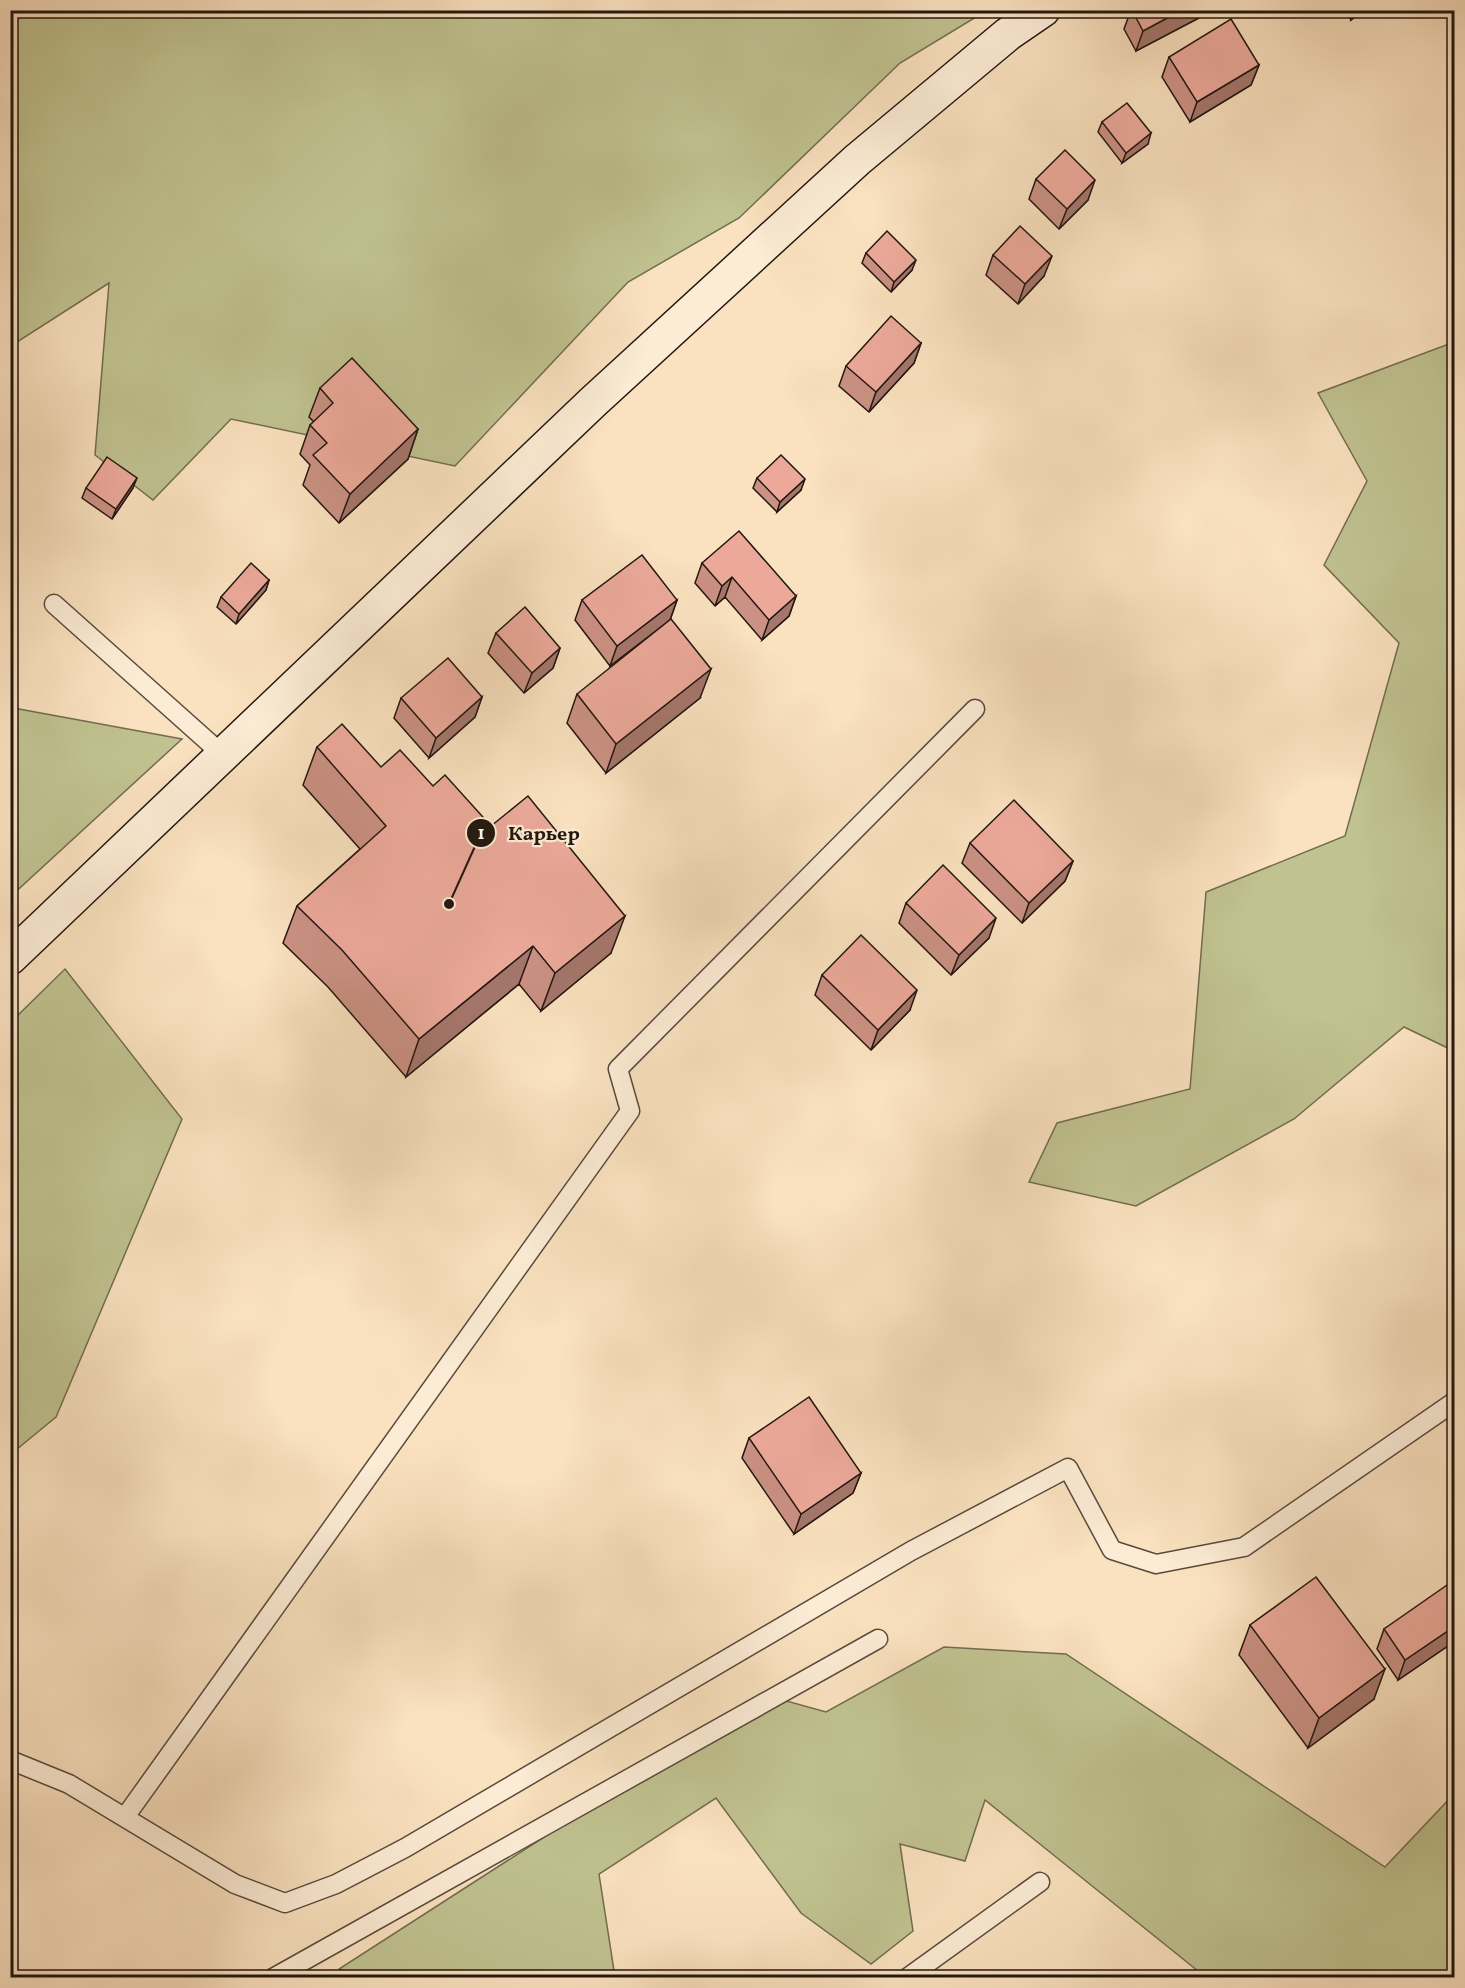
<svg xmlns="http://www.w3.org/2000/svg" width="1465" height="1988" viewBox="0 0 1465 1988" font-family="Vollkorn,serif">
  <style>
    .green { fill: #c0c290; stroke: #726c50; stroke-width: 1.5 }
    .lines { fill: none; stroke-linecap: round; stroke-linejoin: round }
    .service-casing { stroke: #594a3c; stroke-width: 21 }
    .secondary-casing { stroke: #231710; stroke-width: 36 }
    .service { stroke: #fcecd5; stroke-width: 18 }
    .secondary { stroke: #fcecd5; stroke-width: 33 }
    .wall { fill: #cb9184; stroke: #231710; stroke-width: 1.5 }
    .shaded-wall { fill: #a5766c; stroke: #231710; stroke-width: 1.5 }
    .building { fill: #eca99a; stroke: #231710; stroke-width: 1.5 }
    .leader { fill: none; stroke: #231710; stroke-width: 2 }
    .callout-dot { fill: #231710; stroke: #fcecd5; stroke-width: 2 }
    .mark-label { font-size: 18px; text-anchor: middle; font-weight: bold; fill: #fff }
    .callout-label { font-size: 20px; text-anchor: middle; font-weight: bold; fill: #231710; stroke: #fcecd5; stroke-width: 4.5; stroke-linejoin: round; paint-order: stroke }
  </style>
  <rect width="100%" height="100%" fill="#fae1bf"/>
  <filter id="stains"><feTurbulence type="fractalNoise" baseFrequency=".00333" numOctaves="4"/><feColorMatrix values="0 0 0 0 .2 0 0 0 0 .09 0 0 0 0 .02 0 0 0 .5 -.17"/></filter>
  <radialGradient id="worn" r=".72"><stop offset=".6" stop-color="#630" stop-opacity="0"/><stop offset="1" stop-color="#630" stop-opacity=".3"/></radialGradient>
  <path class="green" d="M 11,11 L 986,11 L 900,63 L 739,218 L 628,282 L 455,466 L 231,419 L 153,500 L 95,455 L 109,283 L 11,346 Z
    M 1454,342 L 1454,1051 L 1404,1027 L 1294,1119 L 1136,1206 L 1029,1182 L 1057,1123 L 1190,1089 L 1206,892 L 1345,836 L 1399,643 L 1324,565 L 1367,481 L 1318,393 Z
    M 11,705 L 19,709 L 182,739 L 11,896 Z
    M 65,969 L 182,1119 L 56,1417 L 11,1454 L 11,1022 Z
    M 944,1647 L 1066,1654 L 1385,1867 L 1454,1794 L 1454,1977 L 1203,1977 L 1198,1971 L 985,1800 L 965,1861 L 900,1844 L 913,1931 L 871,1964 L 801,1913 L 716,1798 L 599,1874 L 615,1977 L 368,1978 L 339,1969 L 765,1695 L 826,1712 Z"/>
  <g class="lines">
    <g class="service-casing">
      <path id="service" d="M 54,604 L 223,755
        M 10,1760 L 69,1784 L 235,1884 L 285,1903 L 336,1884 L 405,1848 L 911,1551 L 1068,1468 L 1112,1550 L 1156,1564 L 1244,1547 L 1454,1402
        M 125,1817 L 630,1111 L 618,1069 L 975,709
        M 273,1978 L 878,1639
        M 907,1978 L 1040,1882"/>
    </g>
    <g class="secondary-casing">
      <path id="secondary" d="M 10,958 L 593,402 L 857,160 L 1008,34 L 1043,10"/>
    </g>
    <use href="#service" class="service"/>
    <use href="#secondary" class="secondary"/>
  </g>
  <path class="wall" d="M 1131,10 L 1214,10 L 1136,51 L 1124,29 Z
    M 1344,10 L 1364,10 L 1351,20 Z
    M 1169,57 L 1259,65 L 1251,85 L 1190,122 L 1162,77 Z
    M 1102,122 L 1148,144 L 1122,163 L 1098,132 Z
    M 1036,179 L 1088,200 L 1059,229 L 1029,199 Z
    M 866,253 L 912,270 L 891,292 L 862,263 Z
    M 993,255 L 1044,276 L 1018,304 L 986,275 Z
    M 921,343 L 914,363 L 869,412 L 839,386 L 846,366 Z
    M 320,388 L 418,429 L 408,459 L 339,523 L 303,485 L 310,465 L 300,454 L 310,425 L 314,422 L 309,417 Z
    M 757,478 L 801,490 L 777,512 L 753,488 Z
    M 86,488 L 133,488 L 112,519 L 82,498 Z
    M 702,563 L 796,596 L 789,616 L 762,640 L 725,597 L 715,606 L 695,583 Z
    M 269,580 L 266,590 L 236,624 L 217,607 L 221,597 Z
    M 582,600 L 677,600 L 670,620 L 610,666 L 575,620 Z
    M 496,633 L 560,648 L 553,668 L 524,693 L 488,653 Z
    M 577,694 L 700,698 L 606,773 L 567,723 Z
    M 482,697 L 475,717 L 429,758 L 394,718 L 401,698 Z
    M 317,747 L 381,767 L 433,786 L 491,826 L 611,953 L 541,1011 L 519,984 L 406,1077 L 328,987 L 283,943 L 297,906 L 360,849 L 303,785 Z
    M 970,843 L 1073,861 L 1065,881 L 1022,923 L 962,863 Z
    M 906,903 L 989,938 L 951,975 L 899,923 Z
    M 822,975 L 910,1010 L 871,1050 L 815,995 Z
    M 749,1438 L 861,1473 L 853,1493 L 794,1534 L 742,1458 Z
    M 1455,1590 L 1455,1641 L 1398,1680 L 1377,1649 L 1384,1629 Z
    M 1250,1625 L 1374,1699 L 1308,1748 L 1239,1655 Z"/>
  <path class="shaded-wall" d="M 1182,10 L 1214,10 L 1136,51 L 1143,31 Z
    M 1354,10 L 1364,10 L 1351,20 Z
    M 1259,65 L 1251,85 L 1190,122 L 1197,102 Z
    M 1151,133 L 1148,144 L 1122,163 L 1126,153 Z
    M 1095,180 L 1088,200 L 1059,229 L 1067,209 Z
    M 1052,256 L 1044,276 L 1018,304 L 1025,284 Z
    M 916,260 L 912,270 L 891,292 L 894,282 Z
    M 921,343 L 914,363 L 869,412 L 876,392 Z
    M 418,429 L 408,459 L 339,523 L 350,494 Z
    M 137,478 L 133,488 L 112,519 L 116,509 Z
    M 805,479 L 801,490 L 777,512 L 780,502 Z
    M 732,577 L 725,597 L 715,606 L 722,586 Z
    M 269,580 L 266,590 L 236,624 L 239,614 Z
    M 796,596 L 789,616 L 762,640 L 769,620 Z
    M 677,600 L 670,620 L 610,666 L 617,646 Z
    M 560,648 L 553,668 L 524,693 L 532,673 Z
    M 711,669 L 700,698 L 606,773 L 616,744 Z
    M 482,697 L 475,717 L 429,758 L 436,738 Z
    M 1073,861 L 1065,881 L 1022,923 L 1029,903 Z
    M 625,916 L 611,953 L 541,1011 L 555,973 Z
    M 996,918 L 989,938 L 951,975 L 959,955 Z
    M 533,946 L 519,984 L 406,1077 L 419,1039 Z
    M 917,990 L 910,1010 L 871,1050 L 878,1030 Z
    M 861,1473 L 853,1493 L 794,1534 L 801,1514 Z
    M 1455,1626 L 1455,1641 L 1398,1680 L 1405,1660 Z
    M 1385,1669 L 1374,1699 L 1308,1748 L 1319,1718 Z"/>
  <path class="building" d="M 1132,10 L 1182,10 L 1143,31 Z
    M 1231,19 L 1259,65 L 1197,102 L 1169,57 Z
    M 1127,103 L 1151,133 L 1126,153 L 1102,122 Z
    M 1065,150 L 1095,180 L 1067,209 L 1036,179 Z
    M 1020,226 L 1052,256 L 1025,284 L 993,255 Z
    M 887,231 L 916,260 L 894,282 L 866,253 Z
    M 891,316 L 921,343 L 876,392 L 846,366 Z
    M 352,358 L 418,429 L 350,494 L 313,455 L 327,443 L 310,425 L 333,403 L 320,388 Z
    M 781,455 L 805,479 L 780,502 L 757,478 Z
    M 107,457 L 137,478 L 116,509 L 86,488 Z
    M 739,531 L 796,596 L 769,620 L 732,577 L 722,586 L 702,563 Z
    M 642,555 L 677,600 L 617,646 L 582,600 Z
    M 251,563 L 269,580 L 239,614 L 221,597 Z
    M 525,607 L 560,648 L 532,673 L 496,633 Z
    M 671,619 L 711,669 L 616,744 L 577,694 Z
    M 448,658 L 482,697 L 436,738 L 401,698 Z
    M 342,724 L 381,767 L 400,750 L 433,786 L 445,775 L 491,826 L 528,796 L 625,916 L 555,973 L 533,946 L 419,1039 L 342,950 L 297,906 L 386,826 L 317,747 Z
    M 1014,800 L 1073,861 L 1029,903 L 970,843 Z
    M 943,865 L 996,918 L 959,955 L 906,903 Z
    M 861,935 L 917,990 L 878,1030 L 822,975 Z
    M 809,1397 L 861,1473 L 801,1514 L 749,1438 Z
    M 1316,1577 L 1385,1669 L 1319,1718 L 1250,1625 Z
    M 1450,1583 L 1455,1590 L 1455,1626 L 1405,1660 L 1384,1629 Z"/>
  <path class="leader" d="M449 904L481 833"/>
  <g class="callout-dot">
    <circle cx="449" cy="904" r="6"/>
    <circle cx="481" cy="833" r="15"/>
  </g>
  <g class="mark-label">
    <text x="481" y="839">1</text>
  </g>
  <g class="callout-label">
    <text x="544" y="840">Карьер</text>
  </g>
  <rect width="1465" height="1988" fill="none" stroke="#fae1bf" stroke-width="36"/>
  <rect x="12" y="12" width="1441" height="1964" fill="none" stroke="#231710" stroke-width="3"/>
  <rect x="18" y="18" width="1429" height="1952" fill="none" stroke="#231710" stroke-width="1.5"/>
  <rect width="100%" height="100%" filter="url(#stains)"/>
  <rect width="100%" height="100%" fill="url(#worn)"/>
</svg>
